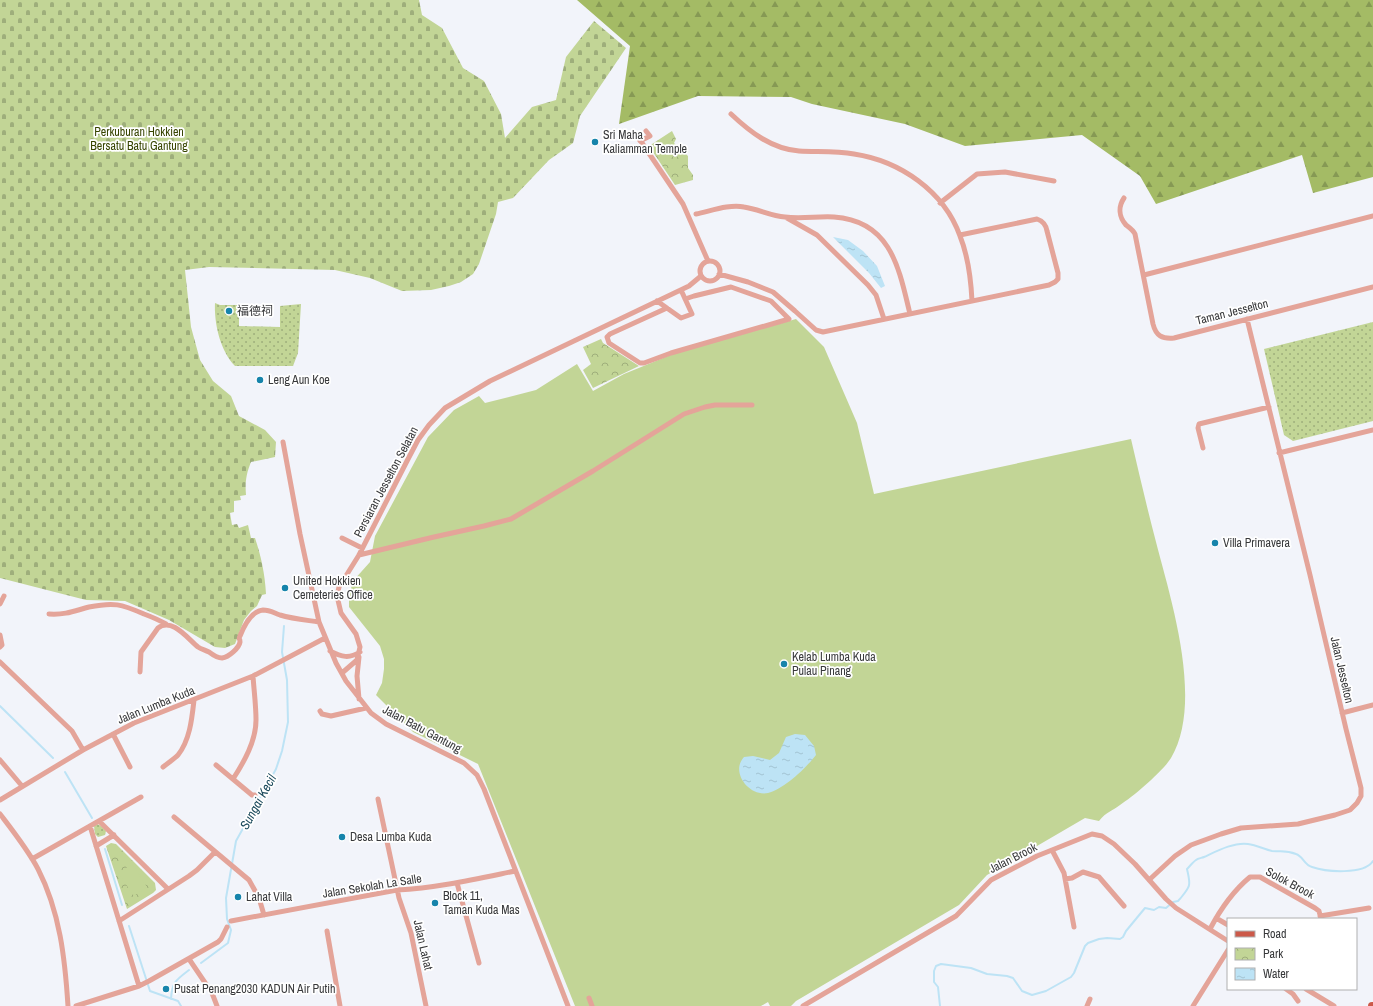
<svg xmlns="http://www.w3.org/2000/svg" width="1373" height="1006" viewBox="0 0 1373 1006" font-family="'Archivo Narrow','Noto Sans SC',sans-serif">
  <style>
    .grass { fill: url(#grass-dots) }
    .forest { fill: url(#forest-firs) }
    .cemetery { fill: url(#cemetery-stones) }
    .park { fill: url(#park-crowns) }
    .pitch { fill: #c2d596 }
    .water { fill: url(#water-ripples) }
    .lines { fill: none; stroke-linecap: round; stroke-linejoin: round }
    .stream { stroke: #bde3f5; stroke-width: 2 }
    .street { stroke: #e4a499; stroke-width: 5 }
    .primary { stroke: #cc5949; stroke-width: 8 }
    .poi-dot { fill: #1684ab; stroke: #fff; stroke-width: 1.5 }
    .labels { text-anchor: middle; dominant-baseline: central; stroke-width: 3.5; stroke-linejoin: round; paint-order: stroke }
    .park-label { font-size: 12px; fill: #374400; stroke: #fff }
    .poi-label { font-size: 12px; fill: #37383a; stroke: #fff; text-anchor: start }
    .street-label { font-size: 12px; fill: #37383a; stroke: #fff }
    .water-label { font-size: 13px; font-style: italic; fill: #1a495b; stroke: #fff }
  </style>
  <defs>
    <pattern id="grass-dots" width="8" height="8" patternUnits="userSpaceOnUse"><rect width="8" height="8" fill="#c2d596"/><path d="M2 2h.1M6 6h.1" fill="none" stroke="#9eae7b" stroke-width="1.8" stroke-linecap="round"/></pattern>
    <pattern id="forest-firs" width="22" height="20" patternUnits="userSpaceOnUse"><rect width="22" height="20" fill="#a4bb65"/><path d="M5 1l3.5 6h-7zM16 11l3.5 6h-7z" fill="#869954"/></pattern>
    <pattern id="cemetery-stones" width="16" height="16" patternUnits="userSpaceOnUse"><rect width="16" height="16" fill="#c2d596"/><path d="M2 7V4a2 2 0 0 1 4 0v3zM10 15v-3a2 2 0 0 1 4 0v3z" fill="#9eae7b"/></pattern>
    <pattern id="park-crowns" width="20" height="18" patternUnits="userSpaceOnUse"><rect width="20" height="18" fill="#c2d596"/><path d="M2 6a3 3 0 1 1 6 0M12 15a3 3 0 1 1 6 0" fill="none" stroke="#9eae7b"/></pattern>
    <pattern id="water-ripples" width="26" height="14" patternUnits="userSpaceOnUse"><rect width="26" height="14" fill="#bde3f5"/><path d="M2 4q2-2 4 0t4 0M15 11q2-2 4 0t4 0" fill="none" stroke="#a3c4d3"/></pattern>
  </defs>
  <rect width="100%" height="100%" fill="#f2f4fa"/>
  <path class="grass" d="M 215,303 L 220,305 L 239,305 L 239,326 L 280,327 L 280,306 L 301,304 L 298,353 L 293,366 L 235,366 C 220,351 214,323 215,303 Z
    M 1373,322 L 1373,421 L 1293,441 L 1284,435 L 1264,349 Z
    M 97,824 C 100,825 104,828 106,831 L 105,835 L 98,837 L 95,834 L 94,826 Z"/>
  <path class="forest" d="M 577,0 L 1373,0 L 1373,177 L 1313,193 L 1302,155 L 1156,204 L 1140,176 L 1082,135 L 965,146 L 905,124 L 812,104 L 791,97 L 698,96 L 619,124 L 630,46 Z"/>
  <path class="cemetery" d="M 0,0 L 419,0 L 422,15 L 442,28 L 463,68 L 484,81 L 501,114 L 505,138 L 532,107 L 556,100 L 566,57 L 594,21 L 626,48 L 580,116 L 573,143 L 549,160 L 513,198 L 498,202 L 496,214 L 479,264 L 473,274 L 461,282 L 449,286 L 431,290 L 402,291 L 370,278 L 335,270 L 209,267 L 185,270 L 191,327 L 200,360 L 213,381 L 231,396 L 239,416 L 265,430 L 276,442 L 275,457 L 251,462 C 246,474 245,483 246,495 L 240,496 L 241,500 L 234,501 L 234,512 L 230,513 L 232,525 L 237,524 L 239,528 L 248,525 L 251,538 L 255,538 C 261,556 265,574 266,594 L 262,595 L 257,606 L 251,611 L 244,620 L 235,644 L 225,648 L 215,647 L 169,620 L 125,601 L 86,600 L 0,578 Z"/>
  <path class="park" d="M 672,131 L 676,139 L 674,143 L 688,156 L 688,168 L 693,175 L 693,180 L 675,185 L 649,146 Z
    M 601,339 L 603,343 L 639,366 L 593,388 L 583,370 L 591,364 L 583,347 Z
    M 111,843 L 116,844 L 155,883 L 156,890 L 153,893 L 127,909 L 106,846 Z"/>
  <path class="pitch" d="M 796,319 L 824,347 L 857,423 L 874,494 L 1131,439 C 1139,473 1147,508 1156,542 C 1171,600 1204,702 1171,758 C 1163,771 1134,796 1120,805 C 1111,812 1107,811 1099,821 L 1085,818 L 987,875 L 959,905 L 796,1001 L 791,1006 L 770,1006 L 768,1002 L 761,1006 L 575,1006 L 478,764 L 413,732 L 376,695 L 382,683 L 384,669 L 384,659 L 380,646 L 349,607 L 349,596 L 353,581 L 370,562 L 375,536 L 428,437 L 454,410 L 479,396 L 485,403 L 536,390 L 577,364 L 593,391 L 624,374 L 673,354 Z
    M 132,864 L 147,887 L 134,896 L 118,873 Z"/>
  <path class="water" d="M 833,237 L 848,240 L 863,251 L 877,266 L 885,286 L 881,288 L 869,273 Z
    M 795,734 L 805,735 L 814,746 L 816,755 C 806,768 784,789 768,793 C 749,797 730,772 744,757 L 753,756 L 770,760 L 779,753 L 786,737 Z"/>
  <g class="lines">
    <path class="stream" d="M 0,706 L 53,758
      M 65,772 L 92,818
      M 105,849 L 122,905
      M 129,926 L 150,991 L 178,1001 L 181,1006
      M 201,963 L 228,943 L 231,930 L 227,919 L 226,898 L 236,841 L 276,769 L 282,751 L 288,722 L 287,680 L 282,652 L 284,626
      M 171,999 C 172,982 176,980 189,970
      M 940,1006 L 938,987 L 934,982 L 934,971 L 936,966 L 941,964 L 971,968 L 987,974 L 1007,976 L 1013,978 L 1022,991 L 1032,995 L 1046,991 L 1071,977 L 1074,973 L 1085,946 L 1088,943 L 1099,939 L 1107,938 L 1120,939 L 1123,937 L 1126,931 L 1145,908 L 1154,910 L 1159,907 L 1166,908 L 1173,902 L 1178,901 C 1181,898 1189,888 1189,885 C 1190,881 1188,874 1187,869 C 1190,866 1193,862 1196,860 C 1198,858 1202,858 1204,857 C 1217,851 1234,842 1248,844 C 1256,845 1264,849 1272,851 C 1282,852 1286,850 1296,854 C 1303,856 1304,865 1312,867 C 1326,872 1364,875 1373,861"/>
    <path class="street" d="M 731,114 C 750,132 772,149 799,151 C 817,152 836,151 854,154 C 900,161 944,191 960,236 C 968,256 971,280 972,301
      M 638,137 L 683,204 L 708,261
      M 640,141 L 650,136 L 646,131
      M 1124,198 C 1118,207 1119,217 1126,225 C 1130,228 1133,230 1135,234 L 1153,324 C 1156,336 1162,339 1174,338 L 1373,287
      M 940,203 L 977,174 L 1005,172 L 1054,181
      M 696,214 C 711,211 729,204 744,207 C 758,209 771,216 785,217 C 801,219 819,216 834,217 C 891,221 899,268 910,314
      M 787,218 L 817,235 L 868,285 L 876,295 L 884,319
      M700 271a10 10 0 1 1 20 0a10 10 0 1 1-20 0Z
      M 719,274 L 748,282 L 773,292 L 795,311 L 816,330 L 823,332 L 1049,285 L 1055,282 L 1058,279 L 1058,273 L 1047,231 C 1046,225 1043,221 1037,219 L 960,235
      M 1144,275 L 1373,216
      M 657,301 L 681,318 L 692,314 L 681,290
      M 667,308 L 610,334 L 607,337 L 609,343 L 640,363 L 644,363 L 671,353 L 789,319 L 771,301 L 731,287 L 694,296 L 685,299
      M 283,442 L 300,534 L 319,622 L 336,663 L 346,681 L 371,713 L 386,724 L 464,763 L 477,775 L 484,789 L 568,1006
      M 1203,448 L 1198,428 L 1199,424 L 1269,407
      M 1279,453 L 1373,430
      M 342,538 L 362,548
      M 359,555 L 434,537 L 484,526 L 511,519 L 593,471 L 684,414 L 705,407 L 715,405 L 752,405
      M 0,604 L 4,596
      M 49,614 C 66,615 74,611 89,607 C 114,602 121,604 144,614 C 152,617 159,620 166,624
      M 0,635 L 2,645 L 0,647
      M 330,651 C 342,657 349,659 360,652
      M 359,657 L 357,676 L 359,699
      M 0,662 L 72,731 L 83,750
      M 140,672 L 141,652 L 158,628 C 172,617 188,639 198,647 C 201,649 205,650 209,652 C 213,655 217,658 222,658 C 229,657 239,648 240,642 C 240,637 238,640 240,636 C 244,626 251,611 263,610 C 270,610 274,613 280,615 C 293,619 306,620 319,622
      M 342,673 L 357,660 L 360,647 L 356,634 L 341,613 L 337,596 L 339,587 L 359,555 L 407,461 L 418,440 L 429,425 L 445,408 L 490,381 L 689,286 L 701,276
      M 320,711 L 322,714 L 331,716 L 366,708
      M 1342,713 L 1373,705
      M 113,734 L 130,767
      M 0,760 L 22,786
      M 216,765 L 252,795 L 255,795
      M 163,767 C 168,763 174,759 178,755 C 190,740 192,718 194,700
      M 233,779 C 244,762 256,741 256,720 C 256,705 254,691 253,676
      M 378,799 L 399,898 L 411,933 L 426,1006
      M 0,800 L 83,750 L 134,723 L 253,676 L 325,638
      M 0,814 C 13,831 28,850 38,869 C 60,912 65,959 68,1006
      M 174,817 L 249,880 L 259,898 L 264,915
      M 99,821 L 168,889
      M 90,826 L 139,986
      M 96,846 L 114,835
      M 1052,850 L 1064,873 L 1074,927
      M 32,859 L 141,797
      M 1065,879 L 1072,878 L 1083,872 L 1099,877 L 1124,906
      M 1149,880 L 1175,856 L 1191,845 L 1221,834 L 1241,828 L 1298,824 L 1335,815 L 1350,810 L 1357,803 L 1361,796 L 1361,788 L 1346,729 L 1310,575 L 1247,319
      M 457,883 L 479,963
      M 1320,916 L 1369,908
      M 1216,918 L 1228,925
      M 119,921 L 189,876 L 197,870 L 215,852
      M 231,921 L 397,890 C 437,888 476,879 515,871
      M 1210,929 C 1220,910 1233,891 1250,877 L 1260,877 L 1315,908 L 1319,911 L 1321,919
      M 327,931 L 340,1006
      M 189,959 L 212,993 L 217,1006
      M 1286,989 L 1293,994 L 1298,1001
      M 1306,989 L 1334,1006
      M 589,998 L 592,1006
      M 76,1006 L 139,986 L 149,981 L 218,942 L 221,939 L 227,927
      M 803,1006 L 956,916 L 991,880 L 1037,856 L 1092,834 L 1102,836 L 1114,844 L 1135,864 L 1166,899 L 1176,908 L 1228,941
      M 1087,1006 L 1090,999
      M 1193,1006 L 1228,950"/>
    <path class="primary" d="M 1372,1006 L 1373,1006"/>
  </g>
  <g class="poi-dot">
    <circle cx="595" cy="142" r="4"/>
    <circle cx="229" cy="311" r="4"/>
    <circle cx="260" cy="380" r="4"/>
    <circle cx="1215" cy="543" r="4"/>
    <circle cx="285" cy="588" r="4"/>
    <circle cx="784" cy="664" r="4"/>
    <circle cx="342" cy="837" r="4"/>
    <circle cx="238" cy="897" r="4"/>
    <circle cx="435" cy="903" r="4"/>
    <circle cx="166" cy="989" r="4"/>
  </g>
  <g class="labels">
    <g class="park-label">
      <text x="139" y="132">Perkuburan Hokkien<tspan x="139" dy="14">Bersatu Batu Gantung</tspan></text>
    </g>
    <g class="poi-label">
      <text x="603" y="135">Sri Maha<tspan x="603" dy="14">Kaliamman Temple</tspan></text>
      <text x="237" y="311">福德祠</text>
      <text x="268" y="380">Leng Aun Koe</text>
      <text x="1223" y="543">Villa Primavera</text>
      <text x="293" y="581">United Hokkien<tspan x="293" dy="14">Cemeteries Office</tspan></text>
      <text x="792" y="657">Kelab Lumba Kuda<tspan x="792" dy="14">Pulau Pinang</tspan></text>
      <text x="350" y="837">Desa Lumba Kuda</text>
      <text x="443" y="896">Block 11,<tspan x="443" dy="14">Taman Kuda Mas</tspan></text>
      <text x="246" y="897">Lahat Villa</text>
      <text x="174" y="989">Pusat Penang2030 KADUN Air Putih</text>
    </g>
    <g class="street-label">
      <text transform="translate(1232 312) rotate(-14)">Taman Jesselton</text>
      <text transform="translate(386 482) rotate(-62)">Persiaran Jesselton Selatan</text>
      <text transform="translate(1342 670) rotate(77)">Jalan Jesselton</text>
      <text transform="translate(156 705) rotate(-22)">Jalan Lumba Kuda</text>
      <text transform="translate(422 729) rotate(28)">Jalan Batu Gantung</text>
      <text transform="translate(1013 858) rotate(-27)">Jalan Brook</text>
      <text transform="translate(1290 883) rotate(28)">Solok Brook</text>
      <text transform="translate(372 886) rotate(-9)">Jalan Sekolah La Salle</text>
      <text transform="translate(423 945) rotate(77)">Jalan Lahat</text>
    </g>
    <g class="water-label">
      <text transform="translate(258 802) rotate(-61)">Sungai Kecil</text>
    </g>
  </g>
  <rect x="1227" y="918" width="130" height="72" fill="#ffffff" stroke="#afafb0"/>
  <rect x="1235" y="931" width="20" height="6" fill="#cc5949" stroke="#afafb0"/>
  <text x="1263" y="938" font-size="12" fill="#37383a">Road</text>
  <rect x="1235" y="948" width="20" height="12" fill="url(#park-crowns)" stroke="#afafb0"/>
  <text x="1263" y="958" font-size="12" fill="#37383a">Park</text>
  <rect x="1235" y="968" width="20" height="12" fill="url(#water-ripples)" stroke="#afafb0"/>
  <text x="1263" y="978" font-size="12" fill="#37383a">Water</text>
</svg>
